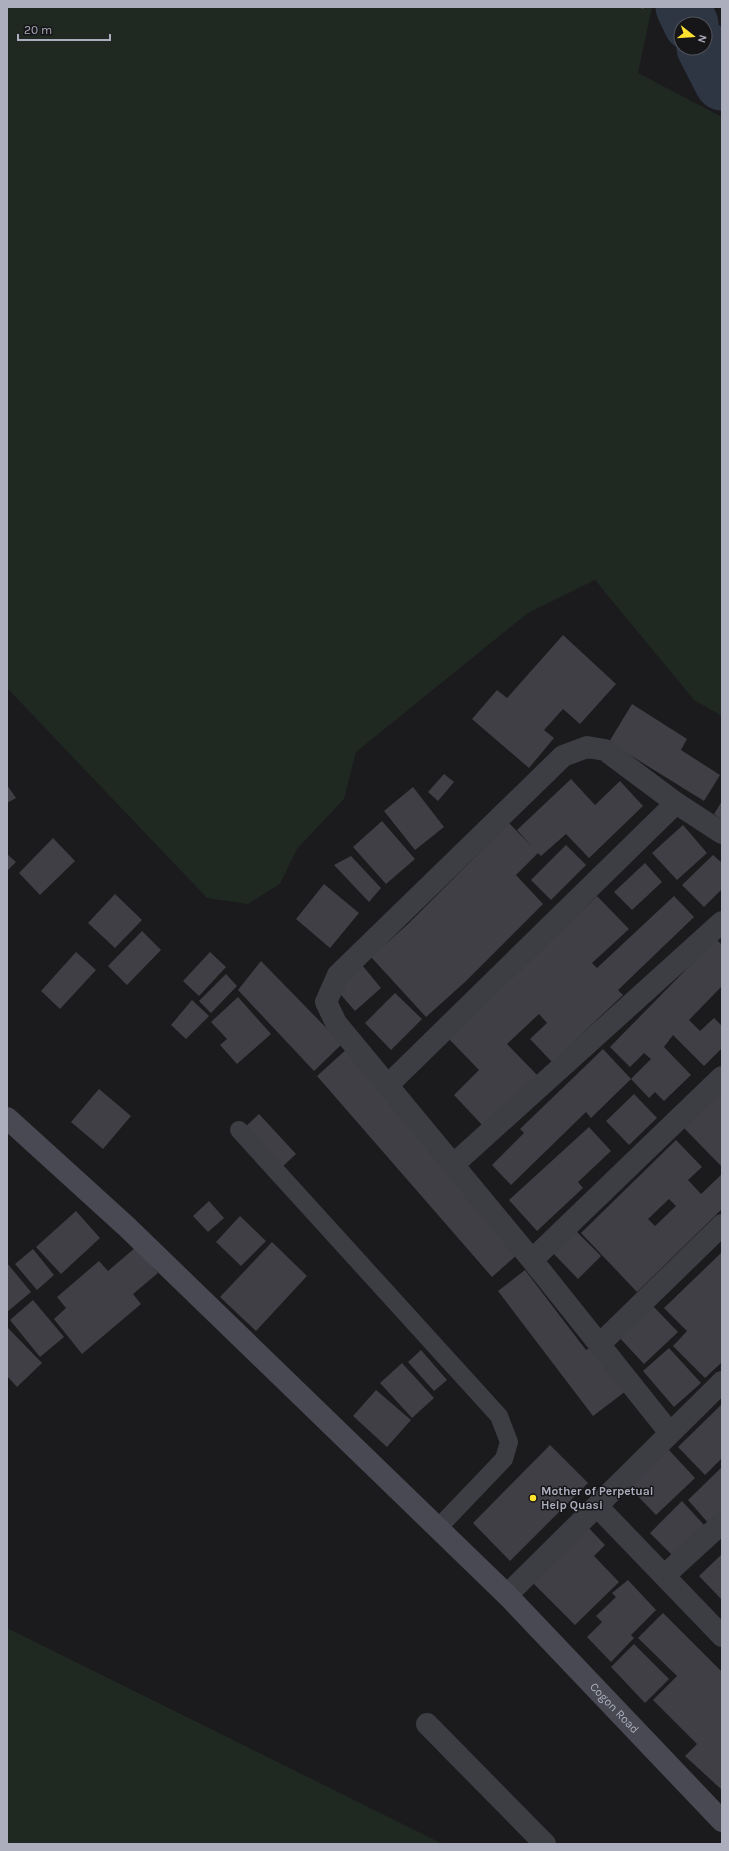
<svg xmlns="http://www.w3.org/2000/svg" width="729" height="1851" viewBox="0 0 729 1851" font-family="Karla,sans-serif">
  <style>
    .green { fill: #1f2922 }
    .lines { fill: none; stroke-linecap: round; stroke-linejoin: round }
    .river { stroke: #2e3643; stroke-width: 55 }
    .building { fill: #403f45; fill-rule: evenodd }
    .path { stroke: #414149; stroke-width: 2.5; stroke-dasharray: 2 3; stroke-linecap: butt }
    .lane { stroke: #3d3d44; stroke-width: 18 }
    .street { stroke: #3d3d44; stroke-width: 22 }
    .secondary { stroke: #484952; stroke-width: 22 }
    .poi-dot { fill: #ffe130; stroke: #161518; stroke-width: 1.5 }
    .labels { text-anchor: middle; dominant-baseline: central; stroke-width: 3; stroke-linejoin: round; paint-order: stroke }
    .poi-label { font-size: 12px; font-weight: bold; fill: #acaebd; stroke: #161518; text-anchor: start }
    .street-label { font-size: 12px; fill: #acaebd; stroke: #161518 }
  </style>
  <rect width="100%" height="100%" fill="#1b1a1d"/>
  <path class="green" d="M 7,7 L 652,7 L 638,73 L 722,117 L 722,716 L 694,700 L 595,580 L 528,613 L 356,752 L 344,799 L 297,849 L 280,884 L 248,904 L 207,898 L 7,688 Z
    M 7,1628 L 443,1844 L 7,1844 Z"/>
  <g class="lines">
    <path class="river" d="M 683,7 L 691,24
      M 704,48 L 722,83"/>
  </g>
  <path class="building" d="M 563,635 L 616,684 L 580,724 L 563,709 L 544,730 L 554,738 L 529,768 L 472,719 L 497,690 L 507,698 Z
    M 632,704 L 687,739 L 681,750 L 720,775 L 704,801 L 609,742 Z
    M 444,774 L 454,782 L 438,801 L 428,792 Z
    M 571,779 L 595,805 L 620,781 L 643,806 L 589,858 L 566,834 L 541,856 L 538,853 L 516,875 L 543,904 L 465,982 L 426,1017 L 371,957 L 408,924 L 509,823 L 532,847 L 517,830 Z
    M 7,785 L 16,798 L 7,803 Z
    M 413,787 L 444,827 L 415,850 L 384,811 Z
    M 722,801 L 722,820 L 714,814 Z
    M 382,821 L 415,859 L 386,884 L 353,847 Z
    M 683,825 L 707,853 L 677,880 L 652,853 Z
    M 53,838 L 75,861 L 40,895 L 19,873 Z
    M 566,845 L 586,865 L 551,900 L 531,880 Z
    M 7,854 L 16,862 L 7,871 Z
    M 713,855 L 722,863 L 722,889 L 704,907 L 682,885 Z
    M 351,856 L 381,888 L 369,902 L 334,865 Z
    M 645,863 L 662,882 L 632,910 L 614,892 Z
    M 324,884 L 359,913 L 330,948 L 296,919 Z
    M 115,894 L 142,920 L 115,948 L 88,923 Z
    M 597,896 L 629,929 L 592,963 L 597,968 L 674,896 L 694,917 L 618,990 L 623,995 L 552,1062 L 530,1039 L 547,1023 L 539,1014 L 507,1044 L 538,1076 L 484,1127 L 454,1095 L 479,1070 L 448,1038 Z
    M 142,931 L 161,950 L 127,985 L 108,966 Z
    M 716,939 L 722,945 L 722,986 L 689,1020 L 700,1031 L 714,1018 L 722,1026 L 722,1048 L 704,1066 L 673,1035 L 664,1047 L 691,1075 L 664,1101 L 655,1092 L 649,1098 L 631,1079 L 651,1059 L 644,1053 L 630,1067 L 610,1047 Z
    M 76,952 L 96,970 L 60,1009 L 41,991 Z
    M 210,952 L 226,967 L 199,996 L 183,981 Z
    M 261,961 L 342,1044 L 314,1071 L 238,990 Z
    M 362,965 L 381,988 L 355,1011 L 335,988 Z
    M 226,974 L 237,986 L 211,1013 L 199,1001 Z
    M 395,993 L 422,1019 L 391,1050 L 365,1023 Z
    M 238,997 L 271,1034 L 237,1064 L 220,1045 L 227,1039 L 211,1022 Z
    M 192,1000 L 209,1016 L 186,1039 L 171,1025 Z
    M 348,1048 L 518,1254 L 492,1277 L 317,1076 Z
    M 603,1049 L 631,1079 L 591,1118 L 586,1112 L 511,1185 L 492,1165 L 524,1133 L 520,1129 Z
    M 99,1089 L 131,1116 L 103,1149 L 71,1122 Z
    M 722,1090 L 722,1167 L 684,1128 Z
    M 634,1094 L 657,1118 L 629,1145 L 606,1121 Z
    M 259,1114 L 296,1154 L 281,1168 L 244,1128 Z
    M 589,1127 L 611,1151 L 578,1182 L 583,1188 L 537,1231 L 509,1200 Z
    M 676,1140 L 702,1167 L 688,1180 L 701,1194 L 722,1174 L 722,1209 L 637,1292 L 581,1233 ZM 669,1199 L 676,1206 L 655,1226 L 648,1219 Z
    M 209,1201 L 224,1218 L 208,1232 L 193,1216 Z
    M 76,1211 L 100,1238 L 61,1274 L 36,1247 Z
    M 240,1216 L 266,1241 L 241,1266 L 216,1242 Z
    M 575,1230 L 601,1256 L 578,1279 L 552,1252 Z
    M 272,1242 L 307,1276 L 256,1331 L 220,1297 Z
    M 136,1247 L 158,1273 L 133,1294 L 141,1304 L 82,1354 L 54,1319 L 66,1308 L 57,1297 L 99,1261 L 108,1271 Z
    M 33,1249 L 54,1275 L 37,1290 L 15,1264 Z
    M 722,1252 L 722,1362 L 705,1378 L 673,1346 L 687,1331 L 664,1308 Z
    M 7,1263 L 31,1292 L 7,1312 Z
    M 525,1270 L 586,1350 L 592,1346 L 626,1391 L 593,1416 L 498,1291 Z
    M 33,1300 L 64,1337 L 40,1357 L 10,1320 Z
    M 651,1304 L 678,1332 L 644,1364 L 617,1335 Z
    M 7,1327 L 42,1363 L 17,1387 L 7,1376 Z
    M 669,1348 L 701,1383 L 674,1407 L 643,1371 Z
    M 421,1350 L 447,1380 L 434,1391 L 408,1362 Z
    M 402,1363 L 434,1398 L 412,1418 L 380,1383 Z
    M 376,1390 L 411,1420 L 387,1447 L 353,1416 Z
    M 722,1404 L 722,1458 L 705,1475 L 678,1447 Z
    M 550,1445 L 588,1483 L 510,1561 L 473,1523 Z
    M 668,1449 L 695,1478 L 656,1515 L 629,1487 Z
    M 722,1467 L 722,1514 L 710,1525 L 688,1500 Z
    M 682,1501 L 705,1526 L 673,1556 L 650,1533 Z
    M 586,1525 L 605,1545 L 594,1556 L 619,1582 L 575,1625 L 530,1580 Z
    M 722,1554 L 722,1600 L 699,1576 Z
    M 628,1580 L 656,1610 L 631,1635 L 634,1638 L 611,1662 L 587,1637 L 602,1622 L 596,1616 L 616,1597 L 612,1593 Z
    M 663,1613 L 722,1672 L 722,1790 L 685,1756 L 697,1744 L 653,1700 L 677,1676 L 638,1638 Z
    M 634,1644 L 669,1679 L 645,1703 L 611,1667 Z"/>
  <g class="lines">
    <path class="path" d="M 642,7 L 643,9"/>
    <path class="lane" d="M 239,1130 L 499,1416 L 509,1442 L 504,1459 L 438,1528"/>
    <path class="street" d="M 387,1086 L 676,803
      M 453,1165 L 722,922
      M 532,1260 L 722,1077
      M 600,1344 L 722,1225
      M 670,1433 L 532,1260 L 336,1023 L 326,1002 L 338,975 L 563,756 L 587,747 L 605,750 L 676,803 L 722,833
      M 597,1506 L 722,1636
      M 665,1575 L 722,1523
      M 507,1595 L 722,1382
      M 427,1724 L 545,1844"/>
    <path class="secondary" id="s1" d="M 7,1118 L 127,1227 L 507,1595 L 722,1821"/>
  </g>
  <circle class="poi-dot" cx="533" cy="1498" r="4"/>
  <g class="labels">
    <g class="poi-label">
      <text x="541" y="1491">Mother of Perpetual<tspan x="541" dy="14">Help Quasi</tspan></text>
    </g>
    <g class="street-label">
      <text stroke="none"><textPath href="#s1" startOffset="847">Cogon Road</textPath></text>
    </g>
  </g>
  <rect width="729" height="1851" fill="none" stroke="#acaebd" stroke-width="16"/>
  <g transform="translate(693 36) rotate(107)"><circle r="19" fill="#161518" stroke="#52525a"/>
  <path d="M0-3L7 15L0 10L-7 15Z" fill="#ffe130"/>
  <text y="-6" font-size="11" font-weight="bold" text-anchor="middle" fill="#acaebd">N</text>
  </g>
  <path d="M18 34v6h92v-6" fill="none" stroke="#acaebd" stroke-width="2"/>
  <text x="24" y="34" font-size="12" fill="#acaebd" stroke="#161518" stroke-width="3" paint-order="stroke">20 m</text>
</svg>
